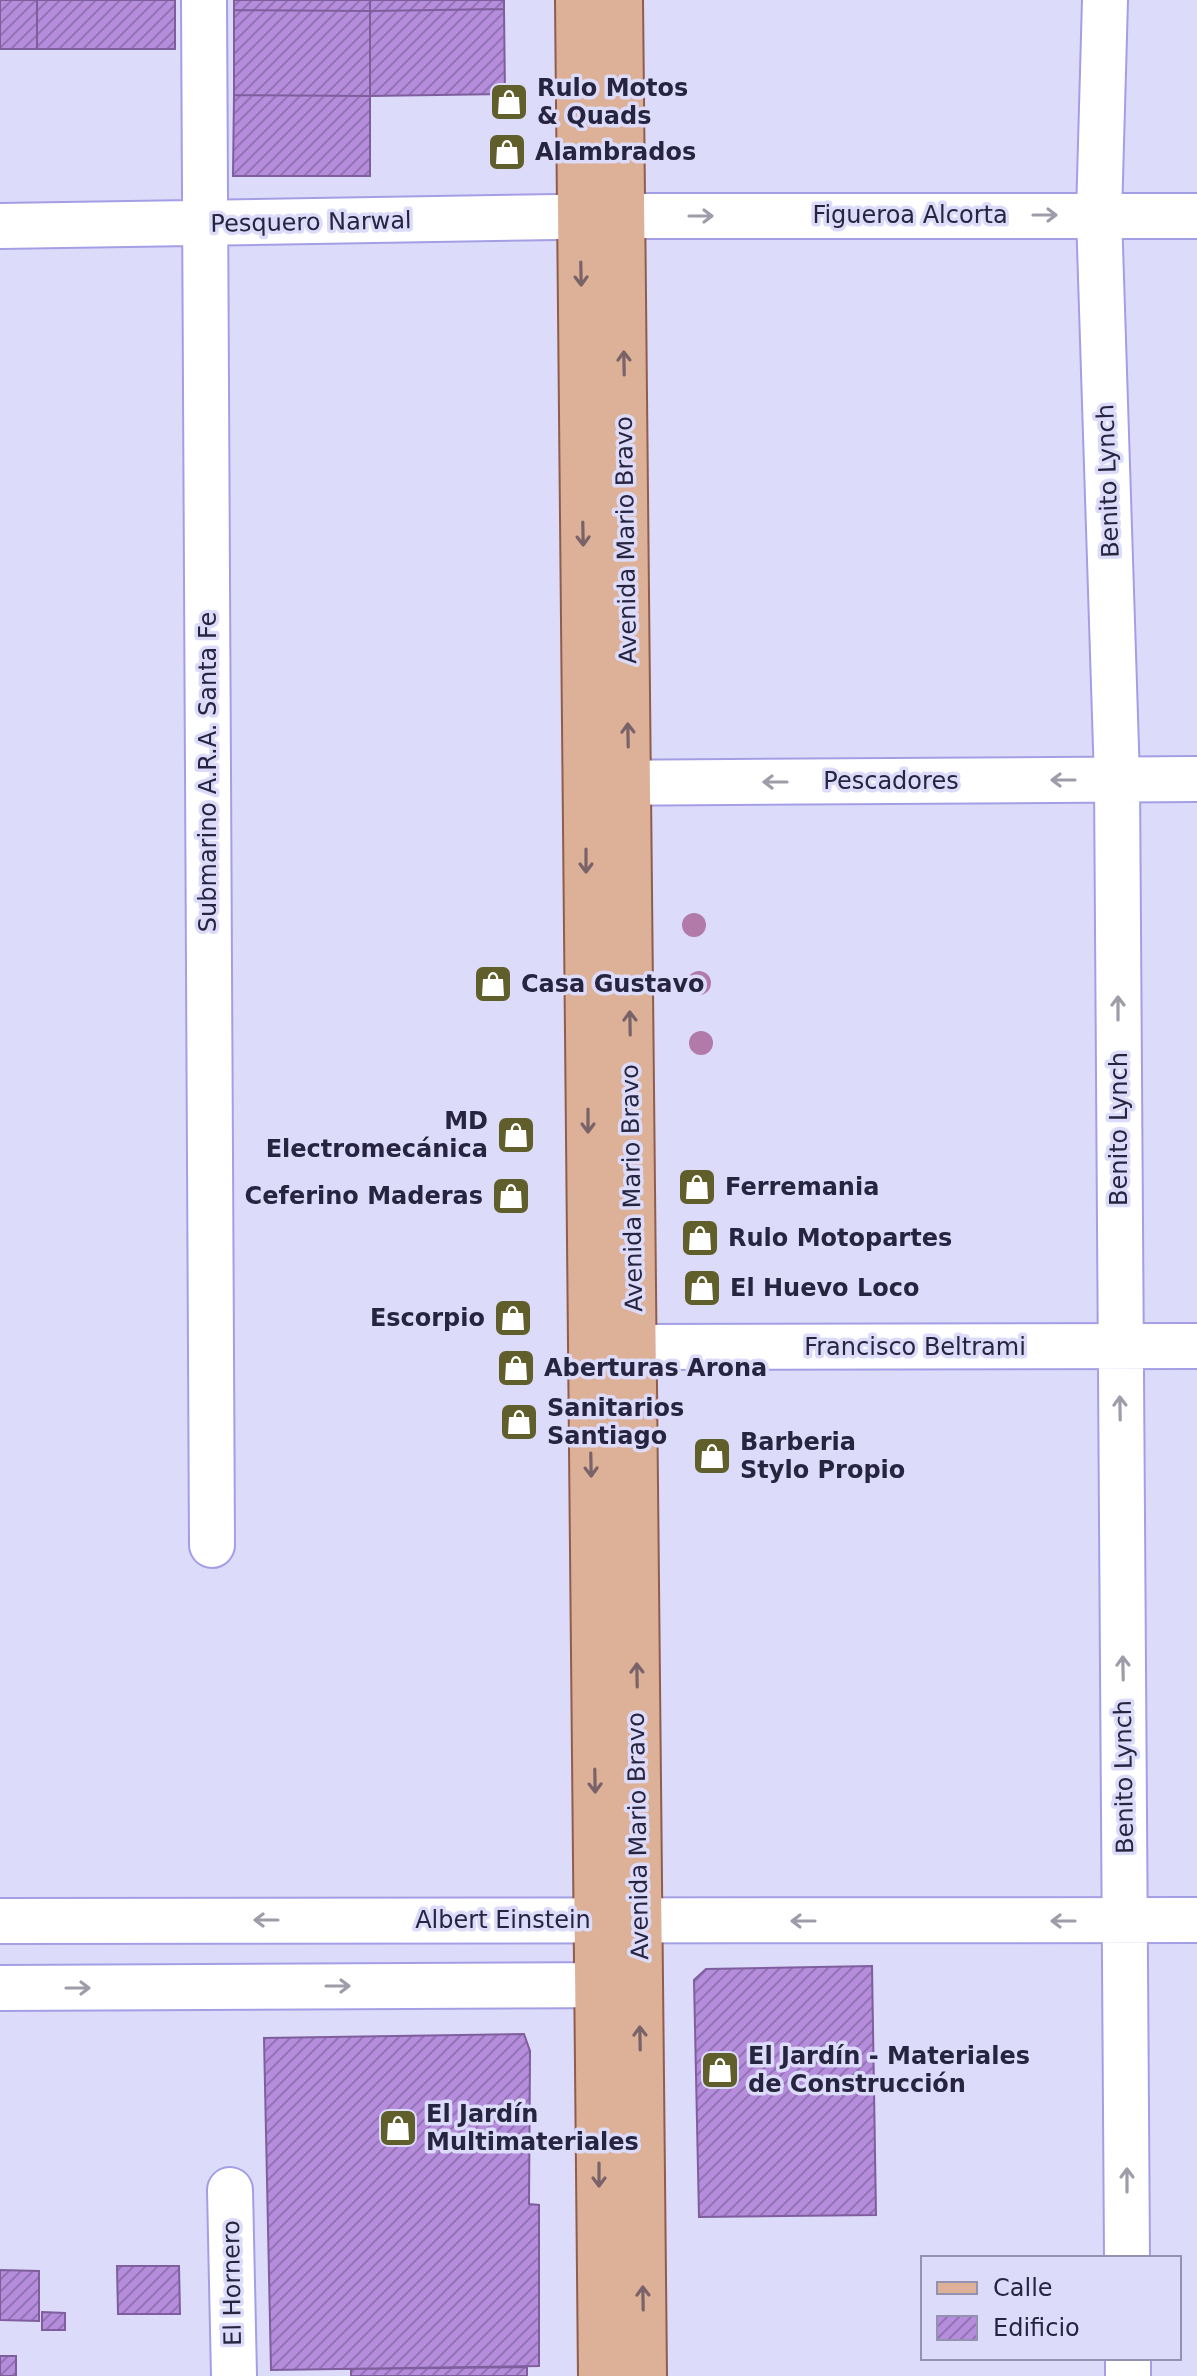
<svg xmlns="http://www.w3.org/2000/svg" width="1197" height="2376" viewBox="0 0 1197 2376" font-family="'DejaVu Sans',sans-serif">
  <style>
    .building { fill: url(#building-hatch); stroke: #7f5e9d; stroke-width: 2 }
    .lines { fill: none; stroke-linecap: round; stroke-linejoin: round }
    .minor-casing { stroke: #a49fe5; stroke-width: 48 }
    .major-casing { stroke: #8f5d4d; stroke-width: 48 }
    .minor { stroke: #fff; stroke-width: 44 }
    .major { stroke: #ddb098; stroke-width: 44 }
    .tree { fill: #b17aa9 }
    .oneway { stroke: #9e9ca9 }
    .oneway2 { stroke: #796368 }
    .labels { text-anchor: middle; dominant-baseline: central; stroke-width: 7; stroke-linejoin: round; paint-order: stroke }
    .poi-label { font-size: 24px; font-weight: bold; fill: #272440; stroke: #dcdbf9; text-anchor: start }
    .street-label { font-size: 24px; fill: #272440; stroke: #dcdbf9 }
  </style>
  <defs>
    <pattern id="building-hatch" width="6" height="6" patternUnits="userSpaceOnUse" patternTransform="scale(2)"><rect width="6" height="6" fill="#b58ddc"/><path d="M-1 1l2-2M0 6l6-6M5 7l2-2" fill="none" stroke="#9373b4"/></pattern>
  </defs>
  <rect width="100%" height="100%" fill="#dcdbf9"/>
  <path class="building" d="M 0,0 L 37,0 L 37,49 L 0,49 Z
    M 37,0 L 175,0 L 175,49 L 37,49 Z
    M 234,0 L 370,0 L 370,11 L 234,10 Z
    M 370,0 L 504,0 L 504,9 L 370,11 Z
    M 504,9 L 505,94 L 370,96 L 370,11 Z
    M 234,10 L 370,11 L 370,96 L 234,95 Z
    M 234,95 L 370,96 L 370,176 L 233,176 Z
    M 872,1966 L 876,2215 L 699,2217 L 694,1980 L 706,1969 Z
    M 524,2034 L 530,2051 L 529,2204 L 539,2205 L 539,2366 L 271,2370 L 264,2038 Z
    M 117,2266 L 179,2266 L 180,2314 L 118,2314 Z
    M 0,2270 L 39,2271 L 39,2321 L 0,2320 Z
    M 42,2312 L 65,2313 L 65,2330 L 42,2330 Z
    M 0,2356 L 16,2356 L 16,2376 L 0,2376 Z
    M 527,2367 L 527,2376 L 351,2376 L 351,2369 Z"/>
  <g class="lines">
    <g class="minor-casing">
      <path id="minor" d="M 204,0 L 212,1545
        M 1105,0 L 1099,215 L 1117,779 L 1127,2258
        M 0,226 L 623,216 L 1197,216
        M 591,783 L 1197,779
        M 633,1347 L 1197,1346
        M 0,1921 L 1197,1920
        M 0,1988 L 634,1985
        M 230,2190 L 234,2376
        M 1128,2358 L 1128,2376"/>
    </g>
    <g class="major-casing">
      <path id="major" d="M 578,0 L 601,2376
        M 620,0 L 644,2376"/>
    </g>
    <use href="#minor" class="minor"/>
    <use href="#major" class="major"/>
  </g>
  <g class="tree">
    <circle cx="694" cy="925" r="12"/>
    <circle cx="699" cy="983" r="12"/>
    <circle cx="701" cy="1043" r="12"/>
  </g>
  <defs><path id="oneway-shaft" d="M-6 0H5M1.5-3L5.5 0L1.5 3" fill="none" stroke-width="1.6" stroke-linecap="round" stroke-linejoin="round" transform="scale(2)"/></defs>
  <g class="oneway">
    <use href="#oneway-shaft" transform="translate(1045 215)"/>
    <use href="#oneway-shaft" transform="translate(701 216)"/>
    <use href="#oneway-shaft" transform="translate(1063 780) rotate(180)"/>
    <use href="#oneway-shaft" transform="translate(775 782) rotate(180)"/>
    <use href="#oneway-shaft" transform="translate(1118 1008) rotate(-90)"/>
    <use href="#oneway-shaft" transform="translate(1120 1408) rotate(-91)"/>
    <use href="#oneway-shaft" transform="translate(1123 1668) rotate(-91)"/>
    <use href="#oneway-shaft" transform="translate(266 1920) rotate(180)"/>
    <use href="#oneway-shaft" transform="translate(803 1921) rotate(-180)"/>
    <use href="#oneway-shaft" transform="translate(1063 1921) rotate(-180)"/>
    <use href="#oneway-shaft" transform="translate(338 1986)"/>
    <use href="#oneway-shaft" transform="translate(78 1988)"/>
    <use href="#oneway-shaft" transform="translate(1127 2180) rotate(-90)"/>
  </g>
  <g class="oneway2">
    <use href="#oneway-shaft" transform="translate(581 274) rotate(89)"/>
    <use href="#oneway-shaft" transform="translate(624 363) rotate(-91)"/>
    <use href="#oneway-shaft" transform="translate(583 534) rotate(89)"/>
    <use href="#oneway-shaft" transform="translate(628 735) rotate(-91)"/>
    <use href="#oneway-shaft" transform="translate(586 861) rotate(90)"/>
    <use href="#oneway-shaft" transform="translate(630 1023) rotate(-91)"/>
    <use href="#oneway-shaft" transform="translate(588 1121) rotate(90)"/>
    <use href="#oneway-shaft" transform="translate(591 1465) rotate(89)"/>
    <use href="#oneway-shaft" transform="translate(637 1675) rotate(-91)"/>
    <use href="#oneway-shaft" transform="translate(595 1781) rotate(89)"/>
    <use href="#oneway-shaft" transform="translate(640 2038) rotate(-91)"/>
    <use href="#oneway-shaft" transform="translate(599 2175) rotate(90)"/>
    <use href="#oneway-shaft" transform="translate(643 2298) rotate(-91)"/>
  </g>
  <defs>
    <g id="shop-square" transform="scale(2)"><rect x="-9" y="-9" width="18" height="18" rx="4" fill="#605f2b" stroke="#dcdbf9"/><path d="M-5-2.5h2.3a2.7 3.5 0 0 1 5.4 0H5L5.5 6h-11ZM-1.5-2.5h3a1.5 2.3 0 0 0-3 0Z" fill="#fff"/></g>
  </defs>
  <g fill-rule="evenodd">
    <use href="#shop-square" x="509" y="102"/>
    <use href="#shop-square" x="507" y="152"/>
    <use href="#shop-square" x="493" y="984"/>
    <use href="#shop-square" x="516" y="1135"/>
    <use href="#shop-square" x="697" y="1187"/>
    <use href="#shop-square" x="511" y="1196"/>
    <use href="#shop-square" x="700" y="1238"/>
    <use href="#shop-square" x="702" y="1288"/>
    <use href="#shop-square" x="513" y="1318"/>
    <use href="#shop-square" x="516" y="1368"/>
    <use href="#shop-square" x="519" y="1422"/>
    <use href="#shop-square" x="712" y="1456"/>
    <use href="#shop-square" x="720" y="2070"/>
    <use href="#shop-square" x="398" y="2128"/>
  </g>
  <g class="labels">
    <g class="poi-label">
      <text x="537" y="88">Rulo Motos<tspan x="537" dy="28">&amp; Quads</tspan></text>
      <text x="535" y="152">Alambrados</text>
      <text x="521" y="984">Casa Gustavo</text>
      <text x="488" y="1121" text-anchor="end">MD<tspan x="488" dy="28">Electromecánica</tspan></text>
      <text x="725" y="1187">Ferremania</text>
      <text x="483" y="1196" text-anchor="end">Ceferino Maderas</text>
      <text x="728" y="1238">Rulo Motopartes</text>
      <text x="730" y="1288">El Huevo Loco</text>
      <text x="485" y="1318" text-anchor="end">Escorpio</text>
      <text x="544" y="1368">Aberturas Arona</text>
      <text x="547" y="1408">Sanitarios<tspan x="547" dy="28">Santiago</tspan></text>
      <text x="740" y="1442">Barberia<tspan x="740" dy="28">Stylo Propio</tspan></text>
      <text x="748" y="2056">El Jardín - Materiales<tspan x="748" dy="28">de Construcción</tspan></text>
      <text x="426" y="2114">El Jardín<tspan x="426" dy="28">Multimateriales</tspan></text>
    </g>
    <g class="street-label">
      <text x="910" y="215">Figueroa Alcorta</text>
      <text transform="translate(311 222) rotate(-1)">Pesquero Narwal</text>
      <text transform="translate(1108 481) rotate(-92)">Benito Lynch</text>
      <text transform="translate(626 540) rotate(-91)">Avenida Mario Bravo</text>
      <text transform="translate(208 772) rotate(-90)">Submarino A.R.A. Santa Fe</text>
      <text x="891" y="781">Pescadores</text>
      <text transform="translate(1119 1129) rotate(-90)">Benito Lynch</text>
      <text transform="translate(632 1188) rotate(-91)">Avenida Mario Bravo</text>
      <text x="915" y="1347">Francisco Beltrami</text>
      <text transform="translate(1124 1777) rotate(-91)">Benito Lynch</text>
      <text transform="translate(638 1836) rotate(-91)">Avenida Mario Bravo</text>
      <text x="503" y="1920">Albert Einstein</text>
      <text transform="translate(232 2283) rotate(-91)">El Hornero</text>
    </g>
  </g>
  <rect x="921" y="2256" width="260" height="104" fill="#dcdbf9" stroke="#9492af" stroke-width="2"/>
  <rect x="937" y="2282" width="40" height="12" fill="#ddb098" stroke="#9492af" stroke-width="2"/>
  <text x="993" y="2296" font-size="24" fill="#272440">Calle</text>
  <rect x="937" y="2316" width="40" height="24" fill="url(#building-hatch)" stroke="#9492af" stroke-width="2"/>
  <text x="993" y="2336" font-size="24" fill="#272440">Edificio</text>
</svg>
